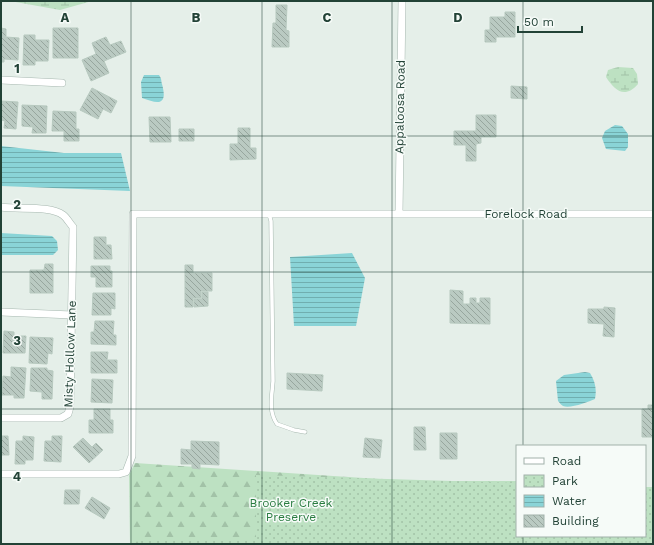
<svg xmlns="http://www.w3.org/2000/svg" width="654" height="545" viewBox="0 0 654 545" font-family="'Work Sans',sans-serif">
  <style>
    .forest { fill: url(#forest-firs) }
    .wetland { fill: url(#wetland-marsh) }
    .park { fill: url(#park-dots) }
    .water { fill: url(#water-rules) }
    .building { fill: url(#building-back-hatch); stroke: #b7c9bf }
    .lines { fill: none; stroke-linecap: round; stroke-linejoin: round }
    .service-casing { stroke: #a7b8b0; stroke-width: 4.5 }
    .minor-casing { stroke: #a7b8b0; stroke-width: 8 }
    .service { stroke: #fff; stroke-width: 3.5 }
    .minor { stroke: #fff; stroke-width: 7 }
    .grid { fill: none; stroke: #224236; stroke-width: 1; stroke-opacity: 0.55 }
    .labels { text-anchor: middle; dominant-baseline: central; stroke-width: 3; stroke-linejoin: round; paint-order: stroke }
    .street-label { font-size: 12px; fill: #224236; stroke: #f6fbf8 }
    .park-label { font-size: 12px; fill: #297c40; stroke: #f6fbf8 }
    .grid-label { font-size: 13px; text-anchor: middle; font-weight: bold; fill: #224236; stroke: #f6fbf8; stroke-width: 3; stroke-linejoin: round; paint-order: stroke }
  </style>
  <defs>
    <pattern id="forest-firs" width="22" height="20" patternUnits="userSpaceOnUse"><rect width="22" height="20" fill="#bde1c2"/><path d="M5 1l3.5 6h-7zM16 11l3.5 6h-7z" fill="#a2c2a7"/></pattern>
    <pattern id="wetland-marsh" width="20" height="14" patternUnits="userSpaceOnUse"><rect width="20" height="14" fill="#bde1c2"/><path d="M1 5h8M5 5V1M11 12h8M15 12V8" fill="none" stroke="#a2c2a7"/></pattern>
    <pattern id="park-dots" width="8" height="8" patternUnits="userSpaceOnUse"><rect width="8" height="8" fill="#bde1c2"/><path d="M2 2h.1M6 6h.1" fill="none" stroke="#a2c2a7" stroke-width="1.8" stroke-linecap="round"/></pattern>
    <pattern id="water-rules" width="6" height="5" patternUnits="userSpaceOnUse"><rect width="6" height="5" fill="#8ad4d7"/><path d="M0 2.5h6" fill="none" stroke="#70aeaf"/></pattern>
    <pattern id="building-back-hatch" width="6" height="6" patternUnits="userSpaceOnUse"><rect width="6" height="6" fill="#bacac2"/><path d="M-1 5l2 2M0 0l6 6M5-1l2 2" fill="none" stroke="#97a69e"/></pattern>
  </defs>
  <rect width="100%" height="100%" fill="#e5efe9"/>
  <path class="forest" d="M 135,463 L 409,481 L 517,481 L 517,536 L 645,536 L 653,544 L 130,544 L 129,475 Z"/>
  <path class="wetland" d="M 10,1 L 92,1 L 60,10 Z
    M 618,67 L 633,68 L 637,74 L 638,84 C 625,99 615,91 606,77 L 608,70 Z"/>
  <path class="park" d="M 256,475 L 517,483 L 517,536 L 645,536 L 645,487 L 653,487 L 653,544 L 141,544 L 141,541 L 256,540 Z"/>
  <path class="water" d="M 144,75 L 159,75 C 162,79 161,81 162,84 C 168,106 158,104 142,98 L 141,82 Z
    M 615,125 L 622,126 L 628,134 L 628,147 L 625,151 L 606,149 L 602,138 L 605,131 Z
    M 1,146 L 64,153 L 121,153 L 130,191 L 1,186 Z
    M 1,233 L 52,236 L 57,241 L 58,250 L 53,255 L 1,255 Z
    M 352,253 L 365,278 L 356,326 L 294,326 L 290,257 Z
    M 585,372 L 590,373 C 595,381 597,389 595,399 C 588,402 570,409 563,406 C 561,405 560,403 558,401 L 556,381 L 564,375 Z"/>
  <path class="building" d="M 276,5 L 287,5 L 286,30 L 289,31 L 289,47 L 272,47 L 273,23 L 276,23 Z
    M 505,12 L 515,12 L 515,37 L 496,37 L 496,42 L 485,42 L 485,30 L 490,30 L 490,17 L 505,17 Z
    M 1,28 L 6,29 L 6,37 L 19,38 L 18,60 L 4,59 L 4,62 L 1,62 Z
    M 53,28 L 78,28 L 78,58 L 53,58 Z
    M 24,35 L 35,35 L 35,40 L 49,40 L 48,61 L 35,61 L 35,65 L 23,65 Z
    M 106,37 L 110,45 L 121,41 L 126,52 L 104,61 L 109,73 L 91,81 L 82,60 L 96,54 L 92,43 Z
    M 511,86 L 527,87 L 527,99 L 511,98 Z
    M 92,88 L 117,101 L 111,113 L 103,109 L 98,119 L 80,110 Z
    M 1,101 L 18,102 L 16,129 L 4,128 L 5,121 L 1,120 Z
    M 22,105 L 47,106 L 46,133 L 32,133 L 33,127 L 22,126 Z
    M 53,111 L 76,112 L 76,129 L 79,129 L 79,141 L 64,141 L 64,131 L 52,131 Z
    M 476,115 L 496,115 L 496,137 L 481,137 L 481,143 L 476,144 L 476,161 L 466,161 L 466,145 L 454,145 L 454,131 L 476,131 Z
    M 149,117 L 170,117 L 171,142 L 150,142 Z
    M 238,128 L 250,128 L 250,148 L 256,148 L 256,159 L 230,160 L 230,144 L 238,144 Z
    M 179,129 L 194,129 L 194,141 L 179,141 Z
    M 94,237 L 106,237 L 106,245 L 111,245 L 112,259 L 94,259 Z
    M 45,264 L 53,264 L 53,293 L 30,293 L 30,270 L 44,270 Z
    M 185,265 L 193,265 L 193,273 L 212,273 L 212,291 L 201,291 L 201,298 L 193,298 L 193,307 L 185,307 Z
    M 91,266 L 110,266 L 110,271 L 112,271 L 112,287 L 96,287 L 96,277 L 91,277 Z
    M 450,290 L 463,291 L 463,304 L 470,304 L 470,298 L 476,298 L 476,303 L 480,303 L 480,298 L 490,298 L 490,324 L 450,323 Z
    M 202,292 L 208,292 L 208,306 L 194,307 L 194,299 L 202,299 Z
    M 93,293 L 115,293 L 115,309 L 111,308 L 111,315 L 92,315 Z
    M 604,307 L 615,308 L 614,337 L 603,336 L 604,324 L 588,323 L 588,309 L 604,309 Z
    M 95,321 L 114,321 L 113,335 L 116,335 L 116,345 L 91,344 L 91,332 L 94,332 Z
    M 4,331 L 14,332 L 14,336 L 26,336 L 25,353 L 3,353 Z
    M 30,337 L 53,338 L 52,354 L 48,353 L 47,364 L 29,363 Z
    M 91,352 L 108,352 L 107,360 L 117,360 L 117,373 L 91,373 Z
    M 11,367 L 26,368 L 24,398 L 14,398 L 14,395 L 2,395 L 3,376 L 11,377 Z
    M 31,368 L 47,368 L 47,370 L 53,371 L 52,399 L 42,399 L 42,392 L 30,391 Z
    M 287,373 L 323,375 L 322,391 L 287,389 Z
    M 92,379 L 113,380 L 112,403 L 91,402 Z
    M 648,405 L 653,405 L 653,437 L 642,437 L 642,409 L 648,409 Z
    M 94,409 L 110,409 L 110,420 L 113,420 L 113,433 L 89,433 L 89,420 L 94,420 Z
    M 414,427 L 425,427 L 426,450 L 414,450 Z
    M 440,433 L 457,433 L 457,459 L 440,459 Z
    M 1,436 L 8,436 L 9,455 L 1,455 Z
    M 23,436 L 34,437 L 33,460 L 25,460 L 25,464 L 15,464 L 16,441 L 23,441 Z
    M 52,436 L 62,436 L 61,462 L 44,461 L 45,441 L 52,441 Z
    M 83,438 L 92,447 L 96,443 L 103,450 L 89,463 L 73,447 Z
    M 365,438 L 382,440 L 380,458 L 363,457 Z
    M 191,441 L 219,442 L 219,465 L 200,464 L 200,469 L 192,468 L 192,464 L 181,464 L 181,449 L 191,450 Z
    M 65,490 L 80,490 L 79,504 L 64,504 Z
    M 92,497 L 110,508 L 104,519 L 85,508 Z"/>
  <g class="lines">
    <g class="service-casing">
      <path id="service" d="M 269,214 L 271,221 L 273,381 C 272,396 268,411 277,424 L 294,430 L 305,432"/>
    </g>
    <g class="minor-casing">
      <path id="minor" d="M 1,80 L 62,83
        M 1,207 C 18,210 50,205 63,215 C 67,218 70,224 73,227 L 70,407 L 68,414 L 61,418 L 1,418
        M 399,214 L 402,1
        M 1,312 L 72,315
        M 1,474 L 119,474 L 126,472 L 132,456 L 133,214 L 653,214"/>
    </g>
    <use href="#service" class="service"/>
    <use href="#minor" class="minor"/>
  </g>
  <path class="grid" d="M 131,1 L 131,544M 262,1 L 262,544M 392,1 L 392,544M 523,1 L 523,446M 1,136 L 653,136M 1,272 L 653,272M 1,409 L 653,409M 523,536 L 523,544"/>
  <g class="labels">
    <g class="street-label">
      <text transform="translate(400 107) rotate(-89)">Appaloosa Road</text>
      <text x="526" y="214">Forelock Road</text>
      <text transform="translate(70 354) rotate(-88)">Misty Hollow Lane</text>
    </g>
    <g class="park-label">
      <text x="291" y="503">Brooker Creek<tspan x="291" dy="14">Preserve</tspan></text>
    </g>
  </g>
  <g class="grid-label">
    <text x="65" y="22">A</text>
    <text x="196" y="22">B</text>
    <text x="327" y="22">C</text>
    <text x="458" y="22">D</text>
    <text x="17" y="73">1</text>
    <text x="17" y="209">2</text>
    <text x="17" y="345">3</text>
    <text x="17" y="481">4</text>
  </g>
  <rect width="654" height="545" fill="none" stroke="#224236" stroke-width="4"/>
  <rect x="516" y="445" width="130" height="92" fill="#f6fbf8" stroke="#a1b1aa"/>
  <rect x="524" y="458" width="20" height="6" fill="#ffffff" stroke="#a1b1aa"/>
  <text x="552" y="465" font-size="12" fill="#224236">Road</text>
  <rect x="524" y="475" width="20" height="12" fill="url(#park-dots)" stroke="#a1b1aa"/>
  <text x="552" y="485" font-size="12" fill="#224236">Park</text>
  <rect x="524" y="495" width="20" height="12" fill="url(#water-rules)" stroke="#a1b1aa"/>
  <text x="552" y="505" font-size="12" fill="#224236">Water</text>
  <rect x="524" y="515" width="20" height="12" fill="url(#building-back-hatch)" stroke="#a1b1aa"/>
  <text x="552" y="525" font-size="12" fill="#224236">Building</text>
  <path d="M518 26v6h64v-6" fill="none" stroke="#224236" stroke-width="2"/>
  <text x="524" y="26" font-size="12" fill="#224236" stroke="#f6fbf8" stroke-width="3" paint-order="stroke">50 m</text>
</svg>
